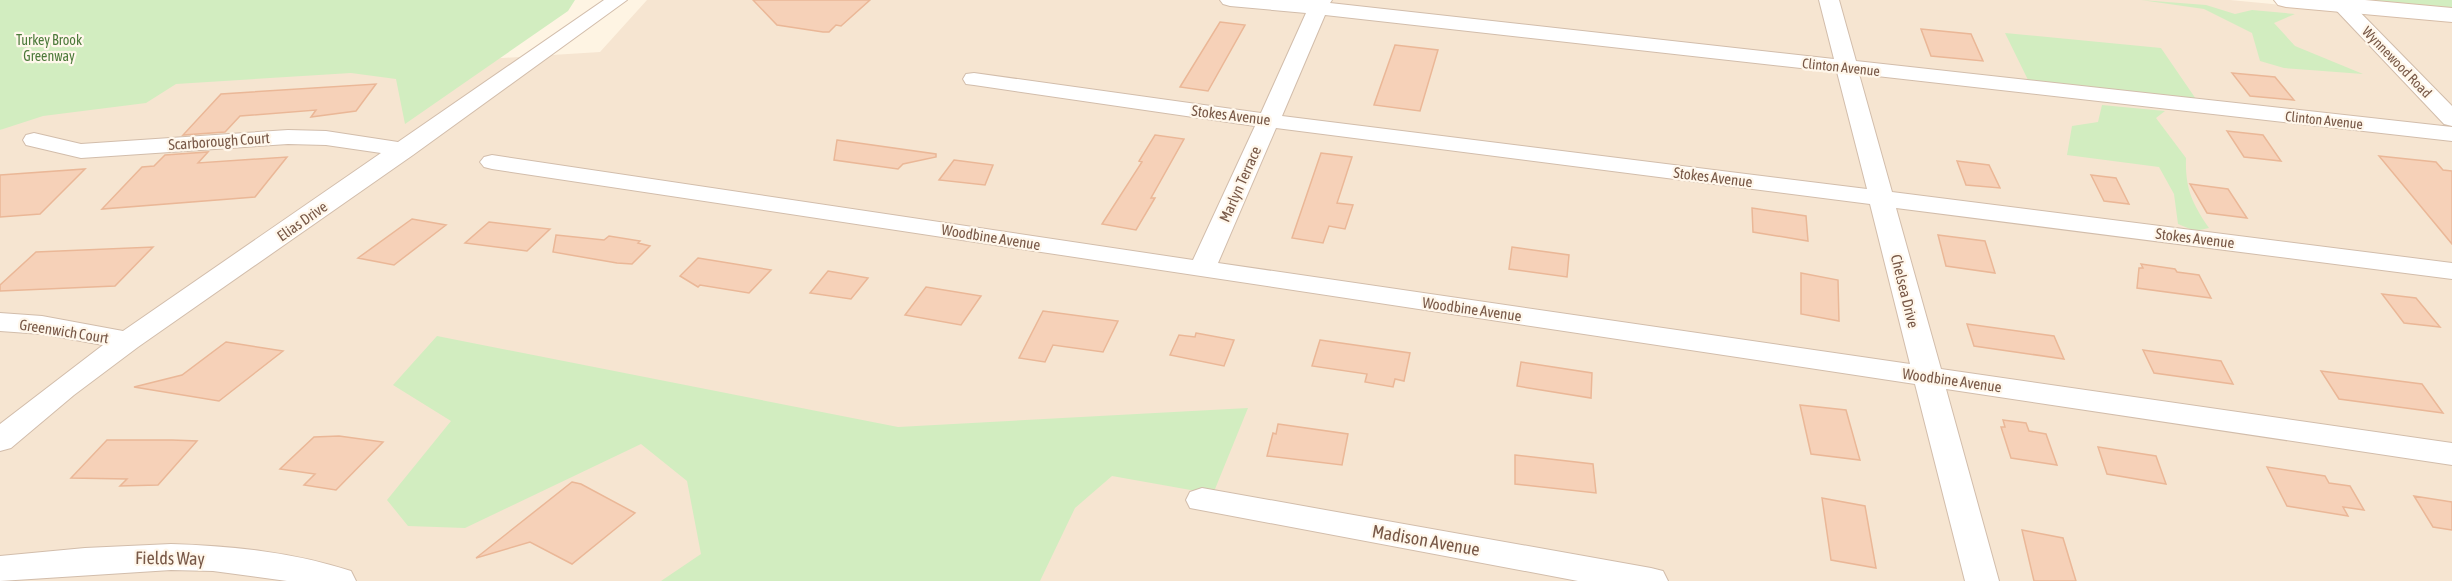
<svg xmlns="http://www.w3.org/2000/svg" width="2452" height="581" viewBox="0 0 2452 581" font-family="'Asap Condensed',sans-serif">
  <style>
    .residential { fill: #f6e5d1 }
    .green { fill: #d2edc0 }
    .building { fill: #f6d1b8; stroke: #eab797; stroke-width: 1.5 }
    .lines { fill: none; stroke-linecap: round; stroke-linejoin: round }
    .minor-casing { stroke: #d2bdab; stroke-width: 2 }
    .secondary-casing { stroke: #d6bda8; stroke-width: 2 }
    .minor { fill: #fff; fill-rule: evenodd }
    .secondary { fill: #fff; fill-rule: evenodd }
    .labels { text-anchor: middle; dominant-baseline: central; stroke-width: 4.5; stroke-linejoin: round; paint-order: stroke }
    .far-park-label { font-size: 14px; fill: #4d7a3b; stroke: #fff7eb }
    .far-street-label { font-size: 14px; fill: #785847; stroke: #fff7eb }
    .street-label { font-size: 15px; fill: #785847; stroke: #fff7eb }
    .near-street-label { font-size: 18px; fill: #785847; stroke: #fff7eb }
  </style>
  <rect width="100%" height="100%" fill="#fef4e3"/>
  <path class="residential" d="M 647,0 L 2230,0 L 2452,21 L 2452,581 L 0,581 L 0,130 L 85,84 L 600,52 Z"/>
  <path class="green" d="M 0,0 L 575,0 L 568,11 L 405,124 L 396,79 L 351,73 L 176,84 L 146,103 L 43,116 L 0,130 Z
    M 2141,0 L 2206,5 L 2235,14 L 2252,10 L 2295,14 L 2274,23 L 2295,46 L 2363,74 L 2284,68 L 2260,61 L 2252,33 L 2204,9 Z
    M 2345,0 L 2452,0 L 2452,10 Z
    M 2005,33 L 2161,48 L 2198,102 L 2030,84 Z
    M 2102,105 L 2165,111 L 2156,118 L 2186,158 C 2185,188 2192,203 2209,228 L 2195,231 L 2178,224 L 2174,194 L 2159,167 L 2067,155 L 2072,126 L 2098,122 Z
    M 437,336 L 898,427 L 1248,408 L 1213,494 L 1112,476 L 1075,508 L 1040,581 L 661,581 L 701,554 L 687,481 L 641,444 L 465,528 L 408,526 L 387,500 L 451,421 L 393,385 Z"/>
  <path class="building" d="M 753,0 L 870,0 L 841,26 L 836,25 L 829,32 L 823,32 L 777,25 Z
    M 1220,22 L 1245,25 L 1208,91 L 1180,87 Z
    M 1921,29 L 1971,34 L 1983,61 L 1931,56 Z
    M 1395,45 L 1438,50 L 1420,111 L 1374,105 Z
    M 2232,73 L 2275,77 L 2294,100 L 2250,96 Z
    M 376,84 L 356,111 L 311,117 L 316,110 L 240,116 L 225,132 L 183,135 L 221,94 Z
    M 2227,131 L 2263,135 L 2281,161 L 2244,157 Z
    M 1155,135 L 1184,139 L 1151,198 L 1155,198 L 1136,230 L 1102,224 L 1142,162 L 1139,161 Z
    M 837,140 L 936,154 L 936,157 L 903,164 L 898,169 L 834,160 Z
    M 208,152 L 198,163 L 287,157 L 255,197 L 102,209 L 142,167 L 154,166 L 165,155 Z
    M 1321,153 L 1352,157 L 1337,203 L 1353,205 L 1345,229 L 1329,226 L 1323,243 L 1292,238 Z
    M 2379,156 L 2436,162 L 2443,170 L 2452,171 L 2452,244 Z
    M 954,160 L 993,165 L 985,185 L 939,180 Z
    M 1957,161 L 1989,165 L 2000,188 L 1966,185 Z
    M 85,169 L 40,214 L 0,217 L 0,175 Z
    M 2091,175 L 2116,178 L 2129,204 L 2104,201 Z
    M 2190,184 L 2228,189 L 2247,218 L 2207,213 Z
    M 1752,208 L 1806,216 L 1808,241 L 1753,232 Z
    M 412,219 L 446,225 L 394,265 L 358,258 Z
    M 489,222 L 550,229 L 527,251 L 465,243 Z
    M 556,235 L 604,240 L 609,236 L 640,241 L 638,243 L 650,246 L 632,264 L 617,263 L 553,252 Z
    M 1938,235 L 1985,241 L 1995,273 L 1946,266 Z
    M 153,247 L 115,286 L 0,291 L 0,285 L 36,252 Z
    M 1512,247 L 1569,255 L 1567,277 L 1509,269 Z
    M 698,258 L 771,270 L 749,293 L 700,285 L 698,287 L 680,276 Z
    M 2141,264 L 2175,269 L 2177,272 L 2199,275 L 2211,298 L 2137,288 L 2139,268 L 2143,268 Z
    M 828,271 L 868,278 L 851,299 L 810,293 Z
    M 1801,273 L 1838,280 L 1839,321 L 1801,314 Z
    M 926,287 L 981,296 L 961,325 L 905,315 Z
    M 2382,294 L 2416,298 L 2440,327 L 2404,323 Z
    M 1043,311 L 1118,321 L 1103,352 L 1053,345 L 1045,362 L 1019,358 Z
    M 1967,324 L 2054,336 L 2064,359 L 1974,346 Z
    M 1196,333 L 1234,340 L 1224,366 L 1170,355 L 1179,335 L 1195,337 Z
    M 1320,340 L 1410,353 L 1404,381 L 1395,379 L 1393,387 L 1365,382 L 1367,374 L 1312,366 Z
    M 226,342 L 283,351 L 219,401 L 134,387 L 182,375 Z
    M 2143,350 L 2221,361 L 2233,384 L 2154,373 Z
    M 1521,362 L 1592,373 L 1591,398 L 1517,386 Z
    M 2321,371 L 2422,384 L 2443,413 L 2339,399 Z
    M 1800,405 L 1846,410 L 1860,460 L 1811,454 Z
    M 2003,420 L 2026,423 L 2029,431 L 2046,434 L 2057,465 L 2011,458 L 2001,427 L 2005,427 Z
    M 1278,424 L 1348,434 L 1342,465 L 1267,456 L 1273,433 L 1276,434 Z
    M 339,436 L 383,442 L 336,490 L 304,485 L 315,474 L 280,469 L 314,437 Z
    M 107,440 L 172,440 L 197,441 L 158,485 L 120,486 L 127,479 L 71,478 Z
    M 2098,447 L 2156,456 L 2166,484 L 2107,474 Z
    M 1515,455 L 1593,464 L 1596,493 L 1515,484 Z
    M 2267,467 L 2325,476 L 2329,483 L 2350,486 L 2364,510 L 2343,507 L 2348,516 L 2287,506 Z
    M 572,482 L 581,484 L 635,513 L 572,564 L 530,542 L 476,558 Z
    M 2414,496 L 2452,502 L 2452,530 L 2433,527 Z
    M 1822,498 L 1865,506 L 1876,568 L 1831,560 Z
    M 2022,530 L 2063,538 L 2076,581 L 2034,581 Z"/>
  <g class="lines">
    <g class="minor-casing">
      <path id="minor" d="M 604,0 L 627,0 L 413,155 L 138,347 L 74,395 L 11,448 L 0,451 L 0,424 L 103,345 L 42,334 L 0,331 L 0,313 L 42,316 L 123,331 L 381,153 L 326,145 L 288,144 L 81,158 L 26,145 L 23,140 L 26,135 L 34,133 L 81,144 L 288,130 L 326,131 L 398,142 Z
        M 1220,0 L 1332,0 L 1330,3 L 1834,59 L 1819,0 L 1839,0 L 1856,61 L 2452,127 L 2452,141 L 1859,74 L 1892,192 L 2452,263 L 2452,279 L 1896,208 L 1941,369 L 2452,443 L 2452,465 L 1946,389 L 1999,581 L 1965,581 L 1915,384 L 492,169 L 484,167 L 480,162 L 484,157 L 492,155 L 1193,260 L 1255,126 L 974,85 L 966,84 L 963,79 L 966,74 L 974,73 L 1261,113 L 1306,13 L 1230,6 L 1223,4 ZM 1325,15 L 1837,72 L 1867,189 L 1282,116 ZM 1276,128 L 1870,204 L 1910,364 L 1218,263 Z
        M 2335,1 L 2349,1 L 2452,106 L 2452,126 L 2444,124 L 2335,9 L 2332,5 Z
        M 1202,488 L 1651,568 L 1663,571 L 1668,581 L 1578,581 L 1190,508 L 1186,500 L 1190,492 Z
        M 171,544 C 233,546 292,552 351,571 L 356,581 L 287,581 L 213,571 L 171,570 L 0,581 L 0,556 L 85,548 Z"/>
    </g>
    <g class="secondary-casing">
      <path id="secondary" d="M 2274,0 L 2365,0 L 2452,8 L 2452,22 L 2286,7 L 2278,5 Z"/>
    </g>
    <use href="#minor" class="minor"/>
    <use href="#secondary" class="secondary"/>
  </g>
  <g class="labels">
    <g class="far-park-label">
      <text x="49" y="40">Turkey Brook<tspan x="49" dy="16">Greenway</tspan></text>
    </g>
    <g class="far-street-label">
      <text transform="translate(2397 62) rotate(46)">Wynnewood Road</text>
      <text transform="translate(1841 67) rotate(6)">Clinton Avenue</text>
      <text transform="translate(2324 120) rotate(6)">Clinton Avenue</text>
    </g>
    <g class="street-label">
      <text transform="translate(1231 115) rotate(7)">Stokes Avenue</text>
      <text transform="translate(219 141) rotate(-4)">Scarborough Court</text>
      <text transform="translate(1713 177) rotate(7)">Stokes Avenue</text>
      <text transform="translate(1240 184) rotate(-66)">Marlyn Terrace</text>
      <text transform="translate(302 221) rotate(-35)">Elias Drive</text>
      <text transform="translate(991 237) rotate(9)">Woodbine Avenue</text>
      <text transform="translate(2195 238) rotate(7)">Stokes Avenue</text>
      <text transform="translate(1905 291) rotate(76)">Chelsea Drive</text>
      <text transform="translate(1472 309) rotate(8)">Woodbine Avenue</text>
      <text transform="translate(64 331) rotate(9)">Greenwich Court</text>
      <text transform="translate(1952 380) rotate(8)">Woodbine Avenue</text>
    </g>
    <g class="near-street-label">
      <text transform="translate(1426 540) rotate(10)">Madison Avenue</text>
      <text transform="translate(170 558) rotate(1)">Fields Way</text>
    </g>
  </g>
</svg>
